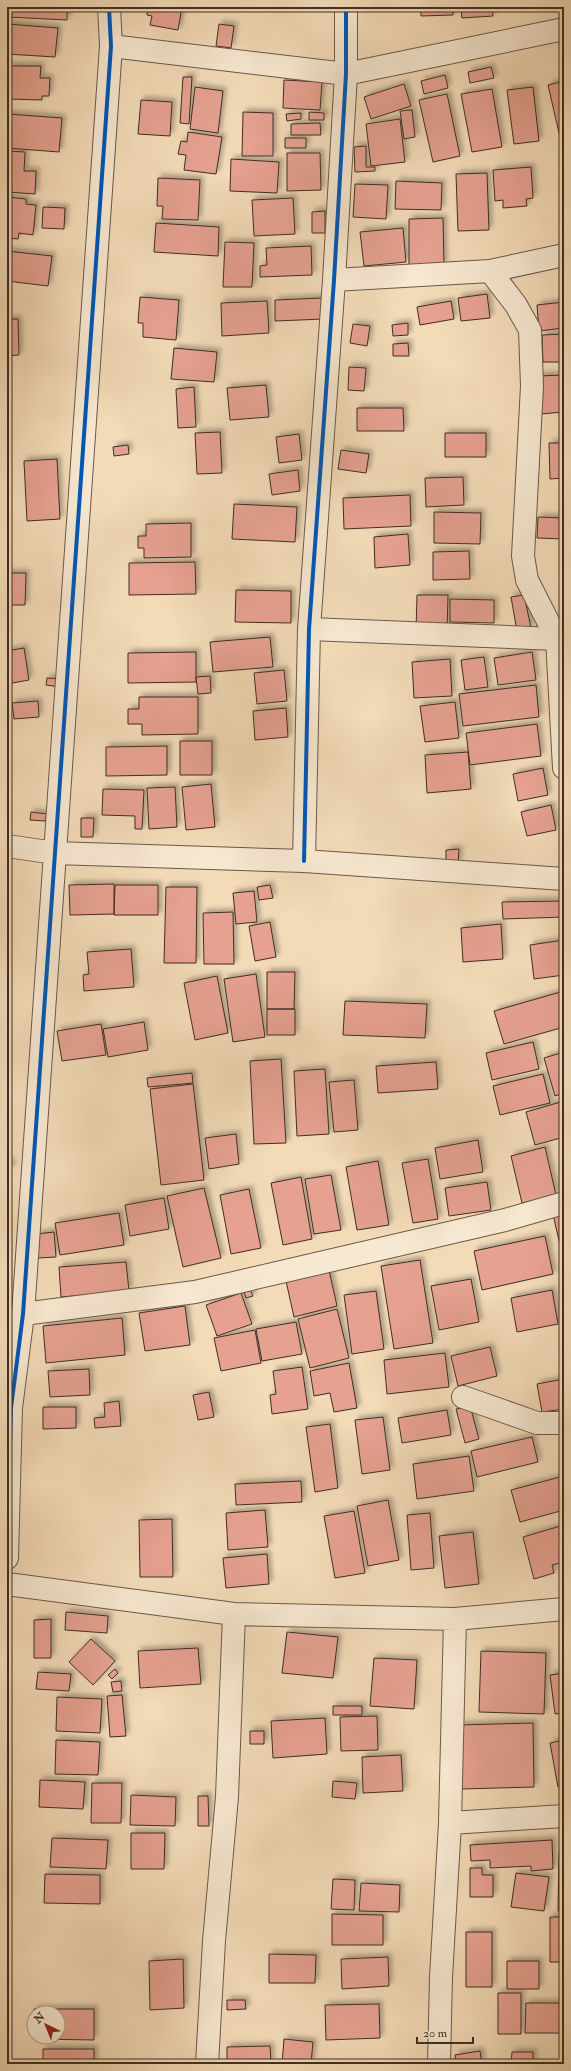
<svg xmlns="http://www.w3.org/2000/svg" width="571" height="2071" viewBox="0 0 571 2071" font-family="'IM FELL Double Pica',serif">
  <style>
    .building { fill: #e6a191; stroke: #3e2e26; fill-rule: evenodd; filter: url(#shadow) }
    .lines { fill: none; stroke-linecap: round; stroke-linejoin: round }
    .minor-casing { stroke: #6b594a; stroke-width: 24 }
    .minor { stroke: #f7e8d1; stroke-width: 22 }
    .cycleway-casing { stroke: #f7e8d1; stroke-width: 6 }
    .cycleway { stroke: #0057b8; stroke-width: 4 }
  </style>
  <defs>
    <filter id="shadow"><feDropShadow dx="3.5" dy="-3.5" stdDeviation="2" flood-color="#0004"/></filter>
  </defs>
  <rect width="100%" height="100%" fill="#f3dbb8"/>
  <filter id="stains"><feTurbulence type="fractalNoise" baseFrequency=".005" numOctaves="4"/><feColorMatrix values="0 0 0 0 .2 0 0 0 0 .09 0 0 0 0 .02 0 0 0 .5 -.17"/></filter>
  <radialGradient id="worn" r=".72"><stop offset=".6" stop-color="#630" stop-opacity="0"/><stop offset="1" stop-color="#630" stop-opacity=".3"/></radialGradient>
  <path class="building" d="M 7,7 L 67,7 L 67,20 L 7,17 Z
    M 148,7 L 182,7 L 178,30 L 150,25 L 152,16 L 147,15 Z
    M 421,7 L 453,7 L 453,15 L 421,16 Z
    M 461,7 L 492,7 L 493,16 L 462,18 Z
    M 7,24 L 58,28 L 55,57 L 7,54 Z
    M 219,24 L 234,26 L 231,48 L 216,46 Z
    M 7,66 L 41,66 L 40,78 L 50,78 L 49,96 L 42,96 L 42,100 L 7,99 Z
    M 491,67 L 494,78 L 470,83 L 468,72 Z
    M 445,75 L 448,88 L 424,94 L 421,81 Z
    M 183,77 L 192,77 L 189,124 L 180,123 Z
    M 284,80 L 322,82 L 320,110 L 283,108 Z
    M 564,81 L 564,145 L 562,146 L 548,85 Z
    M 404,84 L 411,106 L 371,119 L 364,97 Z
    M 195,87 L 223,91 L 218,133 L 190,129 Z
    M 533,87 L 539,141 L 514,144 L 507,90 Z
    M 492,89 L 502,147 L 472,152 L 461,94 Z
    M 447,94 L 460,156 L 433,162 L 419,100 Z
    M 141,100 L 172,102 L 170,136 L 138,134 Z
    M 412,110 L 415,137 L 404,139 L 400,111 Z
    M 243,112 L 273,113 L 273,156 L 242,156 Z
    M 309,112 L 324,113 L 324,120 L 309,120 Z
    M 301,113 L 301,119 L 287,121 L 286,114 Z
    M 7,114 L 62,118 L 59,152 L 7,148 Z
    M 400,119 L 405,162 L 371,166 L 366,124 Z
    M 320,123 L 321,135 L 291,135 L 291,124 Z
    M 188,132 L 222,137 L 216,174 L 184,170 L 186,155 L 178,154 L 181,141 L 187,142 Z
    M 285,138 L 306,138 L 306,148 L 285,148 Z
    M 366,146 L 366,167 L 375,167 L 375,171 L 355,172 L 354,147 Z
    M 7,151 L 25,152 L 24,171 L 36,171 L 35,194 L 7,192 Z
    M 287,153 L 320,153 L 321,190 L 287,191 Z
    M 231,159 L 279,162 L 277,193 L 230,191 Z
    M 531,167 L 533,198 L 526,199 L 527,206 L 503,208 L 503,200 L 495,201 L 493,170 Z
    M 487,173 L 489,230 L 458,231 L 456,174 Z
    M 158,178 L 200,180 L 198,220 L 162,219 L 163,206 L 157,206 Z
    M 396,181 L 442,183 L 441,210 L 395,209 Z
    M 355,184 L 388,185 L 386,219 L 353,217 Z
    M 7,197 L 26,199 L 26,204 L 36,205 L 33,235 L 19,233 L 18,239 L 7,238 Z
    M 293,198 L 295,234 L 254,236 L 252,200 Z
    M 43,207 L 65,208 L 64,229 L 42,228 Z
    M 325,211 L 325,233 L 312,233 L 312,212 Z
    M 443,218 L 444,265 L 409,265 L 409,219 Z
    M 156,223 L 219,227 L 218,256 L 154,252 Z
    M 403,228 L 406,262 L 364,266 L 360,232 Z
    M 225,242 L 254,243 L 252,287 L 223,287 Z
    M 311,246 L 312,275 L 260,277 L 260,266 L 267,265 L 266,248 Z
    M 7,251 L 52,256 L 48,286 L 7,281 Z
    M 487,294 L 490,318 L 461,321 L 458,298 Z
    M 140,297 L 179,300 L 176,340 L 143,337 L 143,323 L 138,323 Z
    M 323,298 L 324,319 L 275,321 L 275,300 Z
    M 267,301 L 269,333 L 222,336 L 221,303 Z
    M 451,301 L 454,319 L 420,325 L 417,307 Z
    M 564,302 L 564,328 L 539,331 L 537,305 Z
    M 7,319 L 18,319 L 19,355 L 7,356 Z
    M 408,323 L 408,335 L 393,336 L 392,325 Z
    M 353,324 L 370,326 L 367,346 L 350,343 Z
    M 564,334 L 564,362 L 543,362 L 542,335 Z
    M 408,343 L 409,356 L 393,356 L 393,344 Z
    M 174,348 L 217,352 L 214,382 L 171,379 Z
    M 349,367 L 366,368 L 364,391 L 348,390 Z
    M 564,375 L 564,412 L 540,414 L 538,376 Z
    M 266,385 L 269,417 L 230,420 L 227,388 Z
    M 194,387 L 196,427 L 178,428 L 176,389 Z
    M 357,408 L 403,408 L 404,431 L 357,431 Z
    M 220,432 L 222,473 L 197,474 L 195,433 Z
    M 445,433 L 486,433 L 486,457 L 445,457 Z
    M 561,433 L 564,433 L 564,478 L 550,479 L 549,443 L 561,443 Z
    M 299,434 L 302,460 L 279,463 L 276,437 Z
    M 128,445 L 129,454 L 114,456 L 113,447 Z
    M 341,450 L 369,454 L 366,473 L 338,469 Z
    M 57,459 L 60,519 L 27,521 L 24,461 Z
    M 298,470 L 300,491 L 272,495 L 269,474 Z
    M 463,477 L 464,505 L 426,507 L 425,478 Z
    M 410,495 L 411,526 L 344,529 L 343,498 Z
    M 234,504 L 297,507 L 295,542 L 232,539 Z
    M 434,512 L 481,513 L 480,544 L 434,543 Z
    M 538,517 L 564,518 L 564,539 L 537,538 Z
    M 191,523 L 191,557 L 144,558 L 144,548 L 138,548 L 138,536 L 146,536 L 146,524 Z
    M 408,534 L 410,565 L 375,568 L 374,537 Z
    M 469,551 L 470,579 L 433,580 L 433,552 Z
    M 195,562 L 196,594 L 129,595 L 129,563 Z
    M 7,573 L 26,573 L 25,605 L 7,605 Z
    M 236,590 L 291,591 L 291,623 L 235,622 Z
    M 417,595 L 448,595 L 447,632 L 416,631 Z
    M 524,595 L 531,628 L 517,631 L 511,597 Z
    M 450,599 L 494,600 L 494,623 L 450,622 Z
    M 270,637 L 273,667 L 213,672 L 210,642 Z
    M 24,648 L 29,680 L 7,684 L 7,651 Z
    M 196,652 L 196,682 L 128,683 L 128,653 Z
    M 532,652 L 536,680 L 498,685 L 494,658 Z
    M 484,657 L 488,687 L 465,690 L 461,660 Z
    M 450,659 L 452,696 L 414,698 L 412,662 Z
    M 284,670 L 287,701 L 257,704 L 254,673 Z
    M 210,676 L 211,693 L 198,694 L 196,677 Z
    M 47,678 L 61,679 L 60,687 L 46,685 Z
    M 536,685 L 539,717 L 463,726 L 459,694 Z
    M 139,697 L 198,697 L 198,734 L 142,735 L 142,724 L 128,724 L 128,709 L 139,709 Z
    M 38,701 L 39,717 L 14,719 L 12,703 Z
    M 455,702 L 459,738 L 425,742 L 420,706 Z
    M 286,708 L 288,737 L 255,740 L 253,711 Z
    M 537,724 L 541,756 L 470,765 L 466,733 Z
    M 180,741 L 212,741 L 212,775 L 180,775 Z
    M 167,746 L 167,775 L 106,776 L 106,747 Z
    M 468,752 L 471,789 L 427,793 L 425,755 Z
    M 543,768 L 548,795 L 518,801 L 513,774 Z
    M 211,784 L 215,827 L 186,830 L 182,787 Z
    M 175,787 L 177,827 L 149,829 L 147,788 Z
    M 103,789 L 144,790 L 142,829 L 135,829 L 135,816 L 102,815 Z
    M 551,805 L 556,830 L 527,836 L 521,812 Z
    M 31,812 L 47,814 L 45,821 L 30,820 Z
    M 81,818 L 94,818 L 93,837 L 81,837 Z
    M 459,849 L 458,864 L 446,864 L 446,850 Z
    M 114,884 L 114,914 L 70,915 L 69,885 Z
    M 115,885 L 158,885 L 158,915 L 114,915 Z
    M 270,885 L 273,898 L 259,900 L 257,887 Z
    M 166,887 L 197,887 L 196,963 L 164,963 Z
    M 254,891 L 257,922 L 236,924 L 233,893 Z
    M 564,901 L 564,917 L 503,919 L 502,902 Z
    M 233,912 L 234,964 L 204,964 L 203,913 Z
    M 270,922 L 276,957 L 255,961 L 249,926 Z
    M 501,924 L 503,959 L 463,962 L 461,928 Z
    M 564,940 L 564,975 L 534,979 L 530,945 Z
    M 131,949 L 134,987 L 84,991 L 83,975 L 89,974 L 87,952 Z
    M 267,972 L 295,972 L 294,1009 L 267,1009 Z
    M 256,974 L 265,1037 L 233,1042 L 224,979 Z
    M 217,976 L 228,1033 L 195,1040 L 184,983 Z
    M 564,991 L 564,1027 L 504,1044 L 494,1011 Z
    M 345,1001 L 427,1004 L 425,1038 L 343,1035 Z
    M 267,1009 L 295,1009 L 295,1035 L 267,1035 Z
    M 144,1022 L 148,1050 L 108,1057 L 103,1029 Z
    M 101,1024 L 106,1055 L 62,1061 L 57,1031 Z
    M 533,1042 L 539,1069 L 492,1080 L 486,1053 Z
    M 564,1052 L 564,1093 L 555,1096 L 544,1058 Z
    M 281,1059 L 286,1143 L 254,1144 L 250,1061 Z
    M 436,1062 L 438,1089 L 378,1093 L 376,1066 Z
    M 325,1069 L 329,1134 L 297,1136 L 294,1071 Z
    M 192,1073 L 193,1083 L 148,1087 L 147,1078 Z
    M 543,1074 L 550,1103 L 500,1115 L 493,1086 Z
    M 354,1080 L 358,1130 L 334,1132 L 329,1082 Z
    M 193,1084 L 204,1180 L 161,1185 L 150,1089 Z
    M 564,1101 L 564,1137 L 535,1145 L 526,1112 Z
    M 236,1134 L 239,1164 L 209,1169 L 205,1138 Z
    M 478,1140 L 483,1172 L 440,1179 L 435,1148 Z
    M 545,1147 L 556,1195 L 522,1203 L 511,1156 Z
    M 428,1159 L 438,1219 L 413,1223 L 402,1163 Z
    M 378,1161 L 389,1225 L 357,1230 L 346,1167 Z
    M 7,1162 L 11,1162 L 11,1169 L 7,1169 Z
    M 331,1175 L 341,1230 L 314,1234 L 305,1179 Z
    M 301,1177 L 312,1239 L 283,1245 L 271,1183 Z
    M 487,1182 L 491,1210 L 449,1216 L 445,1188 Z
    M 204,1188 L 221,1258 L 183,1267 L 167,1196 Z
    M 249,1189 L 261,1248 L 231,1254 L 220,1195 Z
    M 164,1198 L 169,1229 L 130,1236 L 125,1205 Z
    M 564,1207 L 564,1244 L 560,1245 L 552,1210 Z
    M 119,1213 L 124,1245 L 60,1255 L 55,1223 Z
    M 54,1232 L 56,1257 L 38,1258 L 37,1234 Z
    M 545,1236 L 553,1274 L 482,1290 L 474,1251 Z
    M 420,1260 L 433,1343 L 394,1349 L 381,1266 Z
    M 126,1262 L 129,1291 L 61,1297 L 59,1267 Z
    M 329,1270 L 337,1306 L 294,1317 L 286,1281 Z
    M 471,1279 L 479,1322 L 439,1330 L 431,1286 Z
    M 249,1287 L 253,1296 L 246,1298 L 243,1289 Z
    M 552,1290 L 558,1324 L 517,1332 L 511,1298 Z
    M 376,1291 L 384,1349 L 352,1354 L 344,1295 Z
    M 241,1293 L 252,1324 L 217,1336 L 206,1305 Z
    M 185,1306 L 190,1345 L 145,1351 L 139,1313 Z
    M 337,1309 L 349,1358 L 310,1368 L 298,1319 Z
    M 122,1318 L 125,1355 L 46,1363 L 43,1326 Z
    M 296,1322 L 302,1354 L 262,1361 L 256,1329 Z
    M 255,1330 L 261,1363 L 221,1371 L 214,1338 Z
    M 490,1347 L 497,1376 L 458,1386 L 451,1356 Z
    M 445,1353 L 449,1387 L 387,1394 L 384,1360 Z
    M 349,1363 L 357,1408 L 334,1412 L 330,1393 L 314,1396 L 310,1371 Z
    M 302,1367 L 308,1409 L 272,1414 L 270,1395 L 276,1394 L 273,1371 Z
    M 89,1369 L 90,1395 L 50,1397 L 48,1371 Z
    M 564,1379 L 564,1409 L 542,1412 L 537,1384 Z
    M 209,1392 L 214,1417 L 198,1420 L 193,1395 Z
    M 119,1401 L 121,1426 L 95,1428 L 94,1418 L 105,1417 L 104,1403 Z
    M 470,1406 L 479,1439 L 465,1443 L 456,1409 Z
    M 43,1407 L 76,1407 L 76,1428 L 43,1429 Z
    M 447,1410 L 451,1435 L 402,1443 L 398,1418 Z
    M 383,1417 L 390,1470 L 362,1474 L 355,1420 Z
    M 330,1424 L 338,1488 L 315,1492 L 306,1427 Z
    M 532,1437 L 538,1462 L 477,1477 L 471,1451 Z
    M 469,1456 L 474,1491 L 417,1499 L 413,1464 Z
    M 564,1476 L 564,1510 L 520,1522 L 511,1490 Z
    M 301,1481 L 302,1502 L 236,1505 L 235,1484 Z
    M 388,1500 L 399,1560 L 368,1566 L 357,1506 Z
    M 265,1510 L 268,1547 L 228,1550 L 226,1513 Z
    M 354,1511 L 365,1573 L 335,1578 L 324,1516 Z
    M 430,1513 L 434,1568 L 411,1570 L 407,1515 Z
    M 172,1519 L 173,1577 L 140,1577 L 139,1520 Z
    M 564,1525 L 564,1562 L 552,1565 L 554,1573 L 534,1579 L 523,1537 Z
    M 473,1532 L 479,1584 L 445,1588 L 439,1536 Z
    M 267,1554 L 269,1584 L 226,1588 L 223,1558 Z
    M 66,1612 L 108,1616 L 107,1633 L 65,1630 Z
    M 51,1619 L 51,1658 L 34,1658 L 34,1620 Z
    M 287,1632 L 338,1637 L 333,1678 L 282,1673 Z
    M 91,1639 L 115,1661 L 93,1685 L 69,1662 Z
    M 198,1648 L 201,1684 L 140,1688 L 138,1651 Z
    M 481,1651 L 546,1653 L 544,1714 L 479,1712 Z
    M 374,1658 L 417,1660 L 414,1709 L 370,1706 Z
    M 115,1669 L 118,1673 L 112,1679 L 108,1675 Z
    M 38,1672 L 71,1674 L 69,1691 L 36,1689 Z
    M 564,1673 L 564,1713 L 555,1714 L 550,1675 Z
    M 121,1681 L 122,1691 L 113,1692 L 111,1682 Z
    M 122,1695 L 126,1736 L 110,1737 L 107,1696 Z
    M 57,1697 L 102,1699 L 100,1733 L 56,1731 Z
    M 333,1706 L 362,1706 L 362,1715 L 333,1715 Z
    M 377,1716 L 378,1750 L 341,1751 L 340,1717 Z
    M 325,1718 L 327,1754 L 273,1758 L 271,1721 Z
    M 533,1723 L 534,1787 L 461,1789 L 460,1725 Z
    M 250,1731 L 264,1731 L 264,1744 L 250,1744 Z
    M 56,1740 L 100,1742 L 98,1775 L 55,1774 Z
    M 564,1740 L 564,1786 L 558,1787 L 550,1743 Z
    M 401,1755 L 403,1791 L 363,1793 L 362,1757 Z
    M 40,1780 L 85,1782 L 83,1809 L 39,1807 Z
    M 333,1781 L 357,1783 L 355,1799 L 332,1797 Z
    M 92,1783 L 122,1783 L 121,1823 L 91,1823 Z
    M 131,1795 L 176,1797 L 175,1826 L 130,1825 Z
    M 198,1796 L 208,1796 L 209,1826 L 198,1826 Z
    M 131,1833 L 165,1833 L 164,1869 L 131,1869 Z
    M 52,1838 L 108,1840 L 106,1869 L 50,1867 Z
    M 552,1840 L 553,1869 L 531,1871 L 531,1866 L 490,1868 L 490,1860 L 471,1861 L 470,1845 Z
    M 559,1853 L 564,1853 L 564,1911 L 558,1911 Z
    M 470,1868 L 482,1868 L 482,1875 L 493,1875 L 493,1897 L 470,1897 Z
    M 516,1873 L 549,1877 L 544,1911 L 511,1907 Z
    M 45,1874 L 100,1875 L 100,1904 L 44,1903 Z
    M 333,1879 L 355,1880 L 354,1910 L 331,1909 Z
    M 361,1883 L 400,1885 L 399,1912 L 359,1911 Z
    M 332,1914 L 383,1915 L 383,1945 L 332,1945 Z
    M 550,1917 L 564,1917 L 564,1962 L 550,1962 Z
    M 466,1932 L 492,1932 L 492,1987 L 466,1987 Z
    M 269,1954 L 316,1955 L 315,1983 L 269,1983 Z
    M 388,1957 L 389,1986 L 342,1989 L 341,1959 Z
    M 183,1959 L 184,2008 L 150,2010 L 149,1961 Z
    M 507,1961 L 539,1961 L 539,1989 L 507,1989 Z
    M 498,1993 L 521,1993 L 521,2034 L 498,2034 Z
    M 227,2000 L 245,2000 L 246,2009 L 227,2010 Z
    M 526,2003 L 564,2003 L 564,2033 L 525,2033 Z
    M 379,2004 L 380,2038 L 326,2040 L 325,2005 Z
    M 34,2009 L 94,2009 L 94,2040 L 33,2039 ZM 34,2013 L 58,2013 L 58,2037 L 34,2037 Z
    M 284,2039 L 313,2042 L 311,2064 L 282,2064 Z
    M 270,2046 L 271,2064 L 227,2064 L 227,2047 Z
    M 43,2049 L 94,2049 L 94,2064 L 43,2064 Z
    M 480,2051 L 482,2064 L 456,2064 L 455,2055 Z
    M 512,2052 L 533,2052 L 533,2064 L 511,2064 Z"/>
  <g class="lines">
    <g class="minor-casing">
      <path id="minor" d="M 111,46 L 346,74 L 564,29
        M 490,271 L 516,305 L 530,330 L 532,386 L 523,556 L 527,580 L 557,639 L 564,768
        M 334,280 L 490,271 L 564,255
        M 309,629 L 557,639 L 564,643
        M 7,846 L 55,853 L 304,861 L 564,879
        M 304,861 L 309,629 L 334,280 L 346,74 L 346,7
        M 23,1314 L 195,1292 L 505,1220 L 564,1203
        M 463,1397 L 537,1423 L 564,1423
        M 7,1558 L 11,1408 L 23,1314 L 111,46 L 109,7
        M 7,1584 L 234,1614 L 455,1619 L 564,1609
        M 450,1823 L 564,1816
        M 207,2064 L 214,1941 L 227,1797 L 234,1614
        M 439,2064 L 441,1977 L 450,1823 L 455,1619"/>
    </g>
    <use href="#minor" class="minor"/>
    <g class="cycleway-casing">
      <path id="cycleway" d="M 304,861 L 309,629 L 334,280 L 346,74 L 346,7
        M 7,1558 L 11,1408 L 23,1314 L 111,46 L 109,7"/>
    </g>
    <use href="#cycleway" class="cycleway"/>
  </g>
  <rect width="571" height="2071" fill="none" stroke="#f3dbb8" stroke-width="24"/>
  <rect x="8" y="8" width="555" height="2055" fill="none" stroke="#3e2e26" stroke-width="2"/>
  <rect x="12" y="12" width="547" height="2047" fill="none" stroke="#3e2e26"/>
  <g transform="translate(46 2025) rotate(317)"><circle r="19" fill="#f7e8d1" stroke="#ad9e8d"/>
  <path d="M0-3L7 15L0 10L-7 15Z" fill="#8f2418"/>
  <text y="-6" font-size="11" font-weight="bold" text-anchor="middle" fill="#3e2e26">N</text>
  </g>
  <path d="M417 2037v6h56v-6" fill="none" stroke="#3e2e26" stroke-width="2"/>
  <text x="423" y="2037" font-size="12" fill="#3e2e26" stroke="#f7e8d1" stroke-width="3" paint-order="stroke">20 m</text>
  <rect width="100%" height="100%" filter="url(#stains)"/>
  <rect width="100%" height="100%" fill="url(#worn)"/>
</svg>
